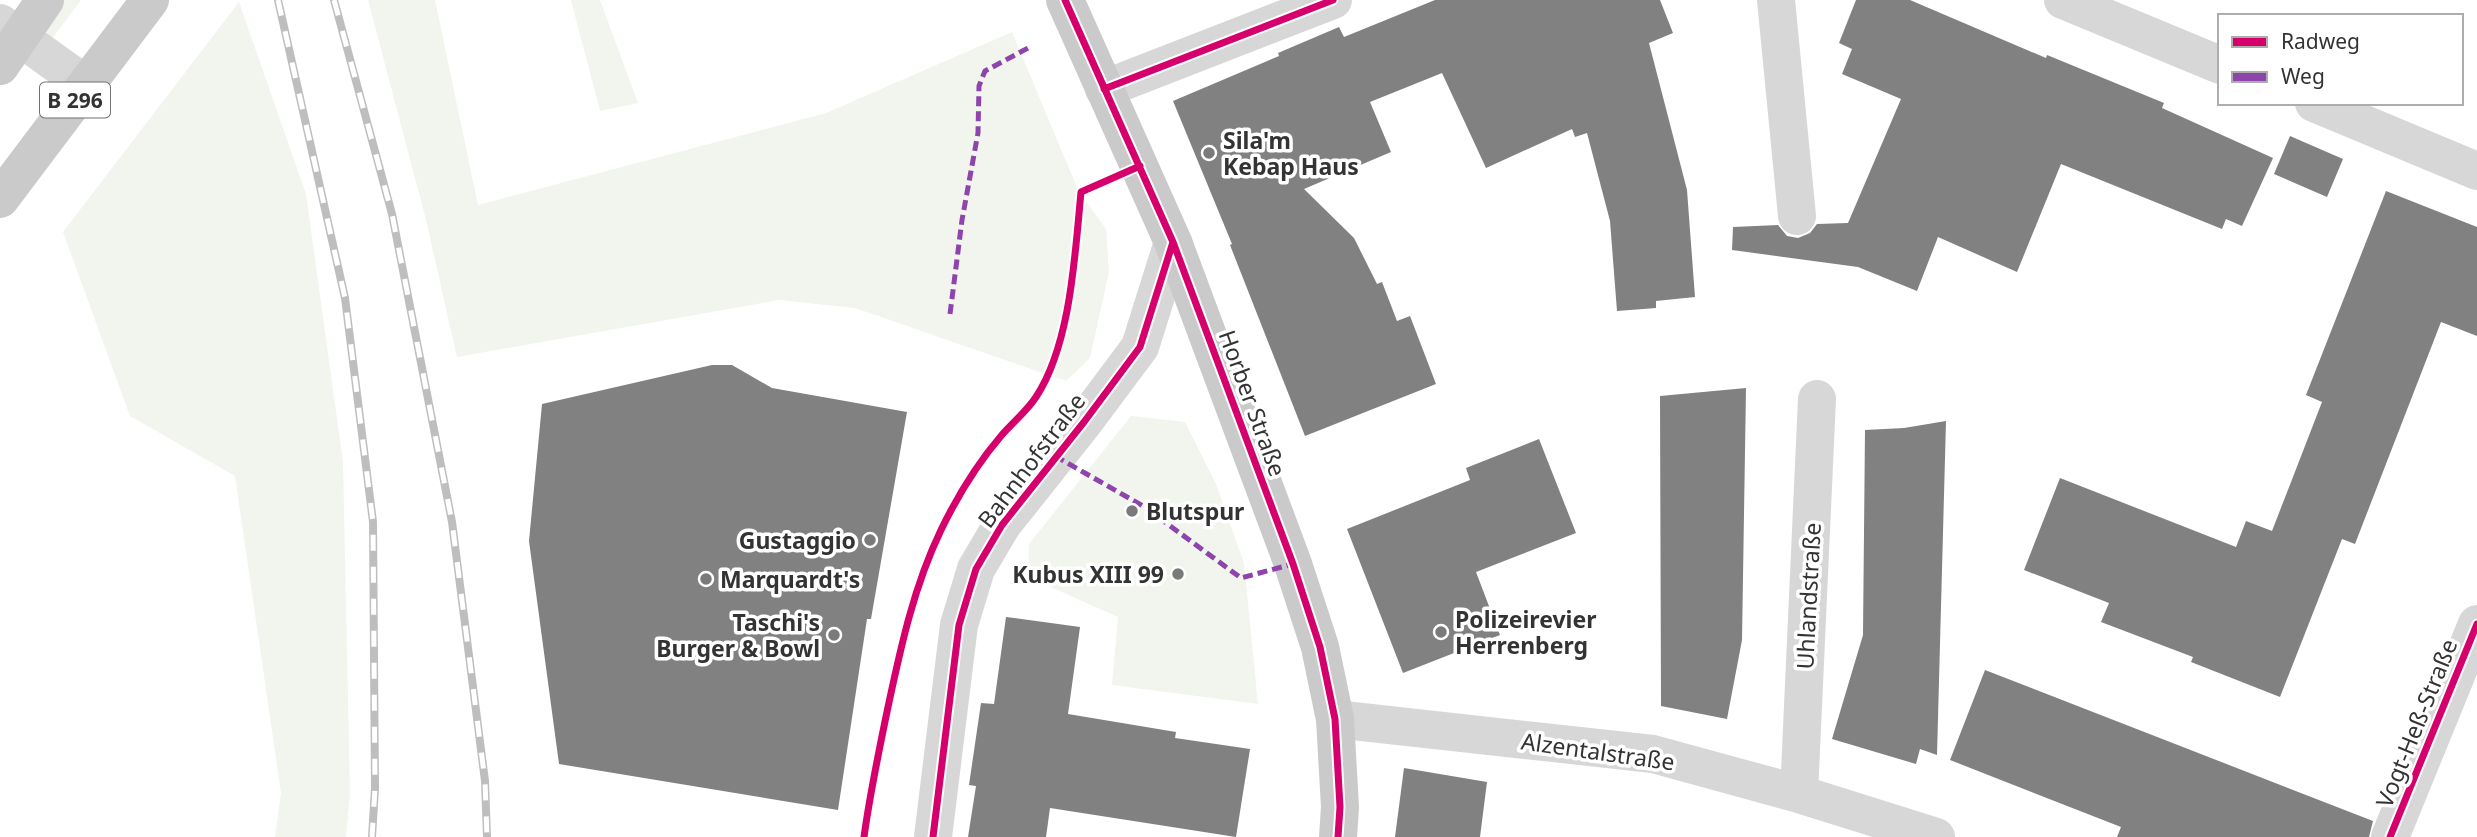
<svg xmlns="http://www.w3.org/2000/svg" width="2477" height="837" viewBox="0 0 2477 837" font-family="'Noto Sans',sans-serif">
  <style>
    .green { fill: #f1f5ed }
    .building { fill: #818181 }
    .lines { fill: none; stroke-linecap: round; stroke-linejoin: round }
    .minor { stroke: #d7d7d7; stroke-width: 38 }
    .primary { stroke: #cacaca; stroke-width: 38 }
    .rail-casing { stroke: #bebebe; stroke-width: 8 }
    .rail { stroke: #fff; stroke-width: 5; stroke-dasharray: 16; stroke-linecap: butt }
    .quiet { stroke: #8e44ad; stroke-width: 5; stroke-dasharray: 10 5; stroke-linecap: butt }
    .cycleway-casing { stroke: #fff; stroke-width: 11 }
    .cycleway { stroke: #d6006c; stroke-width: 7 }
    .poi-dot { fill: #7a7a7a; stroke: #fff; stroke-width: 2.5 }
    .labels { text-anchor: middle; dominant-baseline: central; stroke-width: 7; stroke-linejoin: round; paint-order: stroke }
    .shield { fill: #fff; stroke: #707070; stroke-width: 2 }
    .shield-label { font-size: 21px; font-weight: bold; fill: #333 }
    .poi-label { font-size: 23px; font-weight: bold; fill: #333; stroke: #fff; text-anchor: start }
    .street-label { font-size: 23px; fill: #333; stroke: #fff }
  </style>
  <rect width="100%" height="100%" fill="#fff"/>
  <path class="green" d="M 65,0 L 81,0 L 52,39 L 43,28 Z
    M 368,0 L 435,0 L 478,205 L 826,113 L 1012,32 L 1078,190 L 1106,229 L 1109,272 L 1090,358 L 1066,381 L 855,308 L 779,300 L 457,357 L 426,220 Z
    M 571,0 L 600,0 L 638,103 L 600,111 Z
    M 239,2 L 306,194 L 343,462 L 350,795 L 346,837 L 275,837 L 281,793 L 235,476 L 130,416 L 63,232 Z
    M 1131,416 L 1185,422 L 1216,484 L 1244,563 L 1258,704 L 1112,685 L 1118,617 L 1028,577 L 1029,544 Z"/>
  <path class="building" d="M 1435,0 L 1660,0 L 1673,33 L 1649,43 L 1687,190 L 1695,297 L 1656,301 L 1656,308 L 1617,311 L 1610,221 L 1587,133 L 1575,137 L 1572,129 L 1486,168 L 1442,73 L 1370,102 L 1391,152 L 1304,189 L 1354,238 L 1377,284 L 1382,282 L 1397,321 L 1410,316 L 1436,384 L 1305,436 L 1230,245 L 1232,244 L 1173,101 L 1279,56 L 1278,53 L 1339,27 L 1344,37 Z
    M 1856,0 L 1910,0 L 2046,58 L 2047,55 L 2164,103 L 2162,108 L 2273,158 L 2242,226 L 2226,219 L 2222,229 L 2061,164 L 2017,272 L 1938,237 L 1917,291 L 1858,267 L 1732,250 L 1733,227 L 1778,225 L 1787,236 L 1798,238 L 1810,233 L 1817,224 L 1848,223 L 1901,99 L 1842,74 L 1852,49 L 1839,43 Z
    M 2290,136 L 2343,159 L 2327,197 L 2274,174 Z
    M 2386,191 L 2477,227 L 2477,336 L 2441,322 L 2355,544 L 2342,539 L 2280,697 L 2191,662 L 2193,657 L 2101,622 L 2109,603 L 2024,570 L 2060,478 L 2236,547 L 2246,521 L 2272,531 L 2322,402 L 2306,395 Z
    M 712,365 L 732,365 L 772,388 L 907,412 L 871,619 L 867,619 L 838,810 L 559,764 L 529,541 L 542,404 Z
    M 1746,388 L 1742,640 L 1727,719 L 1661,706 L 1660,396 Z
    M 1946,421 L 1937,755 L 1920,749 L 1916,764 L 1832,739 L 1863,635 L 1865,430 L 1904,428 Z
    M 1539,439 L 1576,533 L 1476,572 L 1500,635 L 1403,673 L 1347,529 L 1470,480 L 1466,468 Z
    M 1006,617 L 1080,627 L 1068,714 L 1176,732 L 1175,738 L 1250,749 L 1236,837 L 1050,808 L 1046,837 L 968,837 L 976,786 L 969,785 L 981,703 L 994,704 Z
    M 1985,670 L 2373,821 L 2369,837 L 2117,837 L 2121,827 L 1950,760 Z
    M 1404,768 L 1487,782 L 1480,837 L 1395,837 Z"/>
  <g class="lines">
    <path class="minor" d="M 1776,0 L 1797,216
      M 2063,0 L 2220,65
      M 0,23 L 86,85
      M 1104,89 L 1333,0
      M 2314,103 L 2477,171
      M 1335,719 L 1653,754 L 1799,794 L 1936,837
      M 1799,794 L 1817,399
      M 933,837 L 959,625 L 976,569 L 1002,525 L 1084,422 L 1140,347 L 1173,242
      M 2390,837 L 2477,624"/>
    <path class="primary" d="M 1065,0 L 1173,242 L 1293,564 L 1320,647 L 1335,719 L 1340,807 L 1338,837
      M 0,66 L 45,0
      M 0,199 L 150,0"/>
    <g class="rail-casing">
      <path id="rail" d="M 278,0 L 345,298 L 373,522 L 375,788 L 372,837
        M 334,0 L 392,214 L 452,522 L 485,781 L 487,837"/>
    </g>
    <use href="#rail" class="rail"/>
    <path class="quiet" d="M 950,314 L 962,220 L 978,133 L 979,86 L 985,71 L 1030,47
      M 1055,456 L 1143,506 L 1241,578 L 1293,564"/>
    <g class="cycleway-casing">
      <path id="cycleway" d="M 1065,0 L 1173,242 L 1293,564 L 1320,647 L 1335,719 L 1340,807 L 1338,837
        M 1104,89 L 1333,0
        M 864,837 C 870,793 879,750 888,707 C 901,646 914,586 941,530 C 957,497 977,464 1001,436 C 1012,423 1027,411 1036,397 C 1071,344 1075,253 1081,192 L 1140,166
        M 933,837 L 959,625 L 976,569 L 1002,525 L 1084,422 L 1140,347 L 1173,242
        M 2390,837 L 2477,624"/>
    </g>
    <use href="#cycleway" class="cycleway"/>
  </g>
  <g class="poi-dot">
    <circle cx="1209" cy="153" r="7"/>
    <circle cx="1132" cy="511" r="7"/>
    <circle cx="870" cy="540" r="7"/>
    <circle cx="1178" cy="574" r="7"/>
    <circle cx="706" cy="579" r="7"/>
    <circle cx="1441" cy="632" r="7"/>
    <circle cx="834" cy="635" r="7"/>
  </g>
  <g class="labels">
    <rect class="shield" x="40" y="82.5" width="70" height="35" rx="5"/>
    <g class="shield-label">
      <text x="75" y="100">B 296</text>
    </g>
    <g class="poi-label">
      <text x="1223" y="140">Sila'm<tspan x="1223" dy="26">Kebap Haus</tspan></text>
      <text x="1146" y="511">Blutspur</text>
      <text x="856" y="540" text-anchor="end">Gustaggio</text>
      <text x="1164" y="574" text-anchor="end">Kubus XIII 99</text>
      <text x="720" y="579">Marquardt's</text>
      <text x="1455" y="619">Polizeirevier<tspan x="1455" dy="26">Herrenberg</tspan></text>
      <text x="820" y="622" text-anchor="end">Taschi's<tspan x="820" dy="26">Burger &amp; Bowl</tspan></text>
    </g>
    <g class="street-label">
      <text transform="translate(1253 403) rotate(70)">Horber Straße</text>
      <text transform="translate(1031 460) rotate(-53)">Bahnhofstraße</text>
      <text transform="translate(1808 596) rotate(-87)">Uhlandstraße</text>
      <text transform="translate(2416 723) rotate(-68)">Vogt-Heß-Straße</text>
      <text transform="translate(1598 751) rotate(8)">Alzentalstraße</text>
    </g>
  </g>
  <rect x="2218" y="14" width="245" height="91" fill="#ffffff" stroke="#adadad" stroke-width="2"/>
  <rect x="2232" y="37" width="35" height="10" fill="#d6006c" stroke="#adadad" stroke-width="2"/>
  <text x="2281" y="49" font-size="21" fill="#333333">Radweg</text>
  <rect x="2232" y="72" width="35" height="10" fill="#8e44ad" stroke="#adadad" stroke-width="2"/>
  <text x="2281" y="84" font-size="21" fill="#333333">Weg</text>
</svg>
